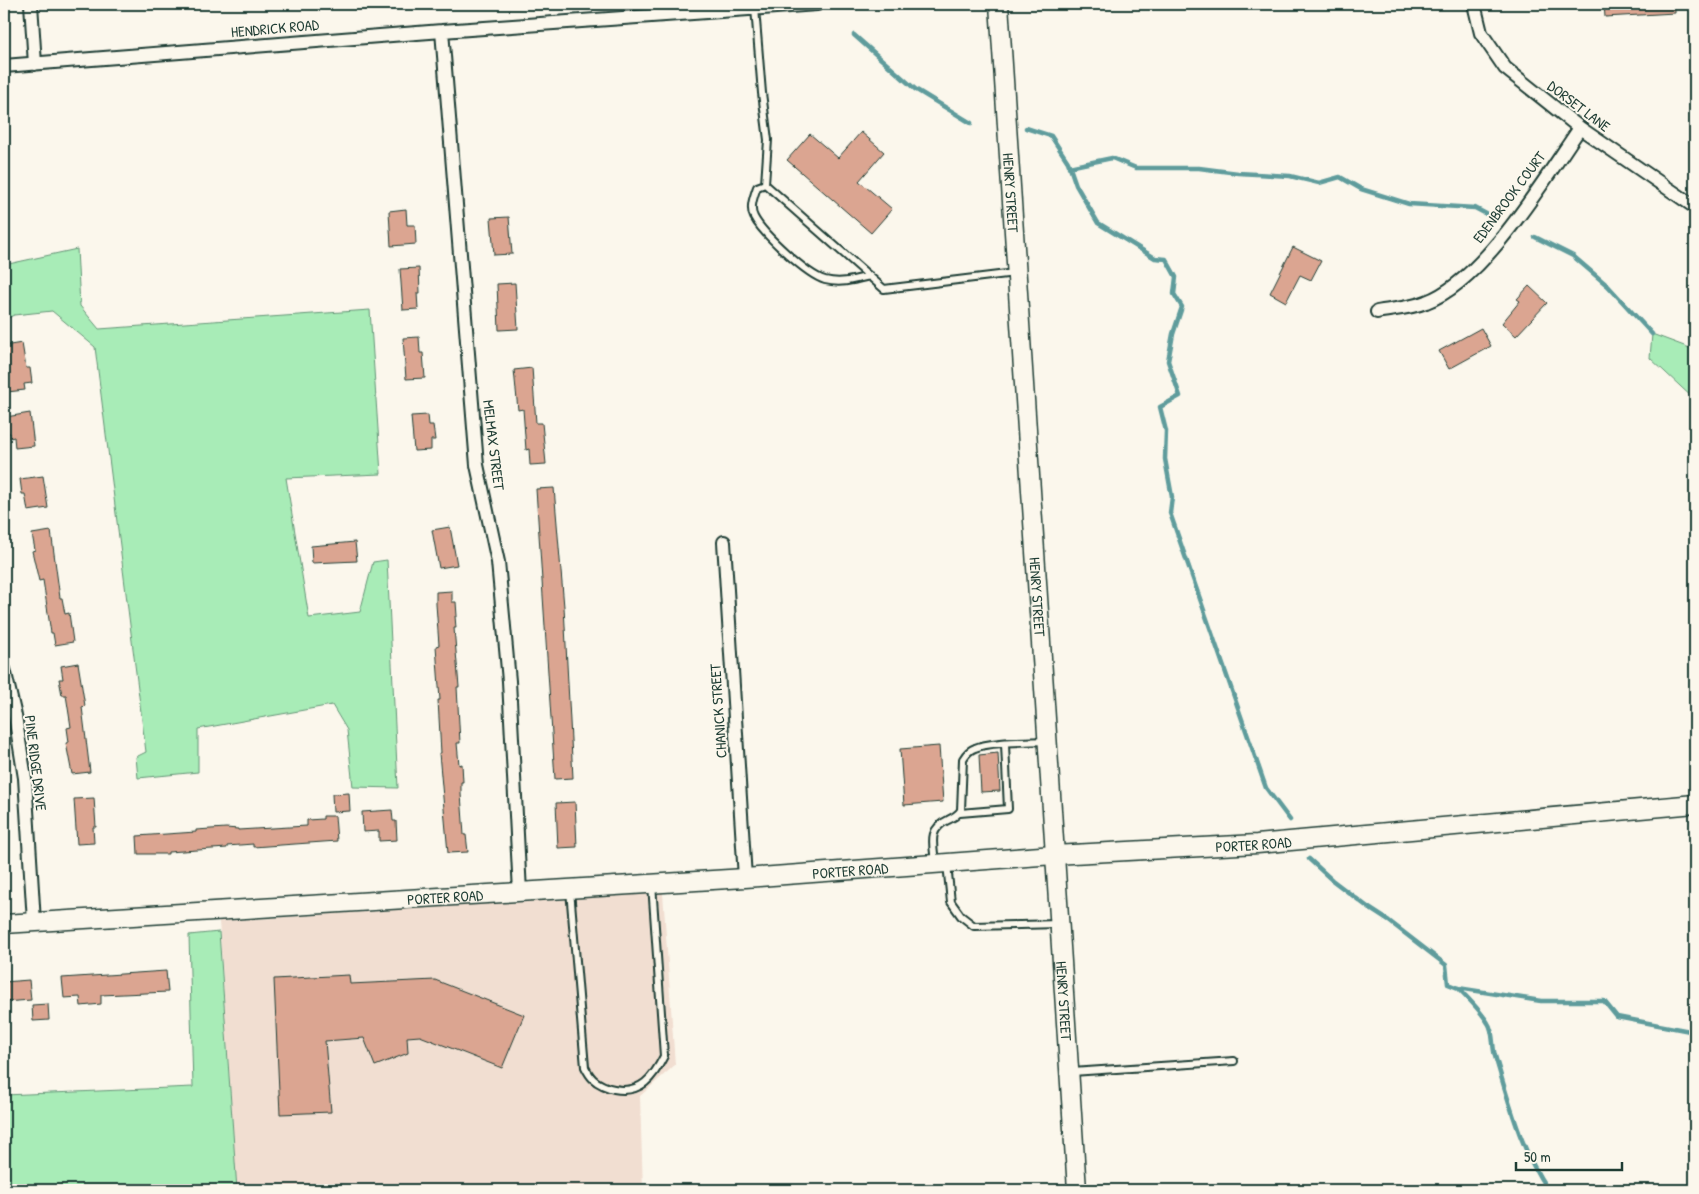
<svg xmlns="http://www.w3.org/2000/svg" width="1699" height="1194" viewBox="0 0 1699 1194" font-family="'Patrick Hand',sans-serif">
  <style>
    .built { fill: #f1ded1 }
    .green { fill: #a8ecb7; stroke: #649476 }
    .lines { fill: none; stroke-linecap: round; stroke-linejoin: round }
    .stream { stroke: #5f9c9c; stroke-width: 4.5 }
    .building { fill: #dba591; stroke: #1f3d34 }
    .lane-casing { stroke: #1f3d34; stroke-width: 10 }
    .street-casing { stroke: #1f3d34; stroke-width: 16 }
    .secondary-casing { stroke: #1f3d34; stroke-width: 21 }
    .lane { stroke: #fbf7ec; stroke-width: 6 }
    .street { stroke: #fbf7ec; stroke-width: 12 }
    .secondary { stroke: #fbf7ec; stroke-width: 18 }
    .labels { text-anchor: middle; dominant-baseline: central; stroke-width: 4; stroke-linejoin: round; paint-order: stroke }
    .street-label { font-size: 15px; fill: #1f3d34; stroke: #fbf7ec }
  </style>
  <rect width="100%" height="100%" fill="#fbf7ec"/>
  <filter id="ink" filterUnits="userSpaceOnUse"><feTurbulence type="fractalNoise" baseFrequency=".02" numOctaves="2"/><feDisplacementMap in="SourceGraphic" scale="10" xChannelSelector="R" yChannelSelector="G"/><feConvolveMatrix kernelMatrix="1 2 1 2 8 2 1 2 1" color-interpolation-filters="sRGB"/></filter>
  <g filter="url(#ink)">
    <path class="built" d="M 663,893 L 675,1065 L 640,1096 L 643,1190 L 237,1190 L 219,921 Z"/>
    <path class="green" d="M 77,249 L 80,306 L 99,329 L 370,310 L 381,474 L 286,478 L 309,618 L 360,612 L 373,562 L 387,560 L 398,788 L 353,787 L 347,730 L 332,705 L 198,729 L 198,772 L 138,778 L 136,757 L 146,752 L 95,347 L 52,311 L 14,315 L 4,320 L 4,265 Z
      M 1652,334 L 1695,350 L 1695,400 L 1650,358 Z
      M 219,932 L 237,1190 L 4,1190 L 4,1095 L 193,1087 L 189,935 Z"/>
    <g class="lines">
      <path class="stream" d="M 854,35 L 915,89 L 971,123
        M 1026,128 L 1051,136 L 1068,162 L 1076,185 L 1098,223 L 1155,258 L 1166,259 L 1176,277 L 1174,294 L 1182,307 L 1173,334 L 1168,361 L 1180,396 L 1160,407 L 1166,431 L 1165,459 L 1172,497 L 1170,513 L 1266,788 L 1290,820
        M 1069,167 L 1112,158 L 1136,168 L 1199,168 L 1238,173 L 1290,176 L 1319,183 L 1340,177 L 1361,189 L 1409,204 L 1475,208 L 1490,216
        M 1535,237 L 1573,256 L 1608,286 L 1652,334
        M 1309,859 L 1332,880 L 1369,908 L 1389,921 L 1446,965 L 1448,984 L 1458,988 L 1541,1001 L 1604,1001 L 1617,1017 L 1695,1032
        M 1458,988 C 1468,998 1481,1011 1488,1023 C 1494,1031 1492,1046 1495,1056 C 1509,1102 1521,1151 1548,1190"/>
    </g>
    <path class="building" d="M 1604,4 L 1675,4 L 1675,13 L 1605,17 Z
      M 861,132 L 884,152 L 859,181 L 892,209 L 871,233 L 787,160 L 810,134 L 838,158 Z
      M 406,209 L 407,225 L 415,225 L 416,244 L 391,246 L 389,211 Z
      M 509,217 L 512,254 L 494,255 L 491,218 Z
      M 1293,247 L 1321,261 L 1311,280 L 1300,275 L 1286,302 L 1270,293 Z
      M 419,268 L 420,293 L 417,293 L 418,309 L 403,310 L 400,269 Z
      M 515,283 L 518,329 L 499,330 L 497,284 Z
      M 1529,286 L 1547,303 L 1516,336 L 1502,323 L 1520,301 L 1517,299 Z
      M 1481,328 L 1491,346 L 1449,369 L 1439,351 Z
      M 419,337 L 420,353 L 423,353 L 425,378 L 406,379 L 403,338 Z
      M 22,343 L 26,368 L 30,368 L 32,383 L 24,384 L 25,390 L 7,392 L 4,367 L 4,346 Z
      M 532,368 L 536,423 L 542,423 L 546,464 L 530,465 L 529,449 L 526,450 L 523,409 L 518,410 L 514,370 Z
      M 30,413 L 34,446 L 15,448 L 14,437 L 10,438 L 10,433 L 8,433 L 6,417 Z
      M 428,415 L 429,425 L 433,425 L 435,440 L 431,440 L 431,450 L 414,451 L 411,416 Z
      M 43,476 L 48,508 L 28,511 L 25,494 L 22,494 L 20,479 Z
      M 554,488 L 564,607 L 573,778 L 555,779 L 536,489 Z
      M 450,527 L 457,565 L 439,568 L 432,530 Z
      M 51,531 L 60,598 L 62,598 L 65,614 L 69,613 L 73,642 L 55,645 L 53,633 L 51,633 L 43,580 L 39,581 L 32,551 L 35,550 L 32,534 Z
      M 355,542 L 357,561 L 312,563 L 311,546 Z
      M 452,591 L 452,602 L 456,602 L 457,616 L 455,616 L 456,628 L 454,628 L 459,687 L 457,687 L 460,743 L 457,743 L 459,765 L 462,764 L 463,782 L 461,782 L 461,794 L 464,835 L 466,835 L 468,852 L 448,853 L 439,753 L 441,753 L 438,700 L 440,700 L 436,646 L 439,645 L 436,604 L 436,592 Z
      M 78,663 L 85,706 L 82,707 L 90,772 L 72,774 L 66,743 L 69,742 L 67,728 L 71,727 L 66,695 L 62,695 L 59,679 L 63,679 L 61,666 Z
      M 939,746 L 943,802 L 904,805 L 900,749 Z
      M 998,753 L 1000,791 L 981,792 L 979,755 Z
      M 349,793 L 350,811 L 333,812 L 332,794 Z
      M 94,798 L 96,827 L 93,827 L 94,843 L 77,844 L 74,799 Z
      M 575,802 L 577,847 L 558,848 L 556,803 Z
      M 392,810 L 393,821 L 396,821 L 397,840 L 379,841 L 379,831 L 363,832 L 362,812 Z
      M 323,816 L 335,816 L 337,841 L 253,847 L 253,844 L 227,846 L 227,848 L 168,852 L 168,854 L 138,854 L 137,836 L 196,832 L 196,830 L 226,828 L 238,829 L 238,830 L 307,826 L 307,820 L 323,819 Z
      M 166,971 L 168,992 L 101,995 L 101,1004 L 81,1006 L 80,997 L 64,998 L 62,978 Z
      M 349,975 L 350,984 L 435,980 L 524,1015 L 502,1068 L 420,1036 L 407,1037 L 408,1053 L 375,1066 L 364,1038 L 325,1041 L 331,1112 L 280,1114 L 274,979 Z
      M 29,980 L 31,1000 L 4,1002 L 4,982 Z
      M 48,1004 L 49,1020 L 33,1021 L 32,1005 Z"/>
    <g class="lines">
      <g class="lane-casing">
        <path id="lane" d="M 755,8 L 762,93 L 768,140 L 765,184 L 884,289 L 1015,273
          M 765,184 L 757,187 C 754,196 749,208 754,217 C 762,233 807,275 825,280 C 841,284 854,280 870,276
          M 960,813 L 1008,809 L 1005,744
          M 935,862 C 933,843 928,829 948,820 C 954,817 958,815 961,810 L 963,759 C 966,754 969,750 975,748 C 990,741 1029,742 1047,741
          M 947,864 L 951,902 L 961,916 L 974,926 L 1059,924
          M 570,890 L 585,1067 C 587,1071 590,1076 593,1079 C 598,1084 608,1088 614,1089 C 641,1094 653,1078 664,1056 L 652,884
          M 1072,1072 L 1234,1061"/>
      </g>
      <g class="street-casing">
        <path id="street" d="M 31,4 L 35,64
          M 1474,4 L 1481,33 L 1505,68 L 1580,128 L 1695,207
          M 442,31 L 477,465 L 498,562 L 509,681 L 520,892
          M 4,66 L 442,31 L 817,4
          M 1377,312 C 1393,309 1411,308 1426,302 C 1484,281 1545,178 1580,128
          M 724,542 L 745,878
          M 4,669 L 15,716 L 25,778 L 34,922"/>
      </g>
      <g class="secondary-casing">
        <g id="secondary">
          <path id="s1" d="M 999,4 L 1077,1190"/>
          <path id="s2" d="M 4,924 L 745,878 L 1054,855 L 1257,844 L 1695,804"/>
        </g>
      </g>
      <use href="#lane" class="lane"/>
      <use href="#street" class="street"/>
      <use href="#secondary" class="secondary"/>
    </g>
  </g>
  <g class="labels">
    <g class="street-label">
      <text transform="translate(275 28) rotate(-5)">HENDRICK ROAD</text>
      <text transform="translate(1579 106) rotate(37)">DORSET LANE</text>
      <text stroke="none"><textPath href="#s1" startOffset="189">HENRY STREET</textPath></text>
      <text transform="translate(1509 197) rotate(-53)">EDENBROOK COURT</text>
      <text transform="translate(494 445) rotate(83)">MELMAX STREET</text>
      <text stroke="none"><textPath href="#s1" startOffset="594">HENRY STREET</textPath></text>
      <text transform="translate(718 711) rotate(-94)">CHANICK STREET</text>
      <text transform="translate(36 763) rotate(83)">PINE RIDGE DRIVE</text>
      <text stroke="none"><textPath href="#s2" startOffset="1252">PORTER ROAD</textPath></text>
      <text stroke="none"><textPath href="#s2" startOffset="848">PORTER ROAD</textPath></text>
      <text stroke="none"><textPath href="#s2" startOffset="442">PORTER ROAD</textPath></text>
      <text stroke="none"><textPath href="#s1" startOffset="999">HENRY STREET</textPath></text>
    </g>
  </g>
  <rect width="1699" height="1194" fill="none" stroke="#fbf7ec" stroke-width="20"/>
  <rect x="10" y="10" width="1679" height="1174" fill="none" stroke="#1f3d34" stroke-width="2" filter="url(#ink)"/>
  <path d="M1516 1162v8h106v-8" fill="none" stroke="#1f3d34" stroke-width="2.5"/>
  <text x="1524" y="1162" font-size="15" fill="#1f3d34" stroke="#fbf7ec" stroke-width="4" paint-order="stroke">50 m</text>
</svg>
